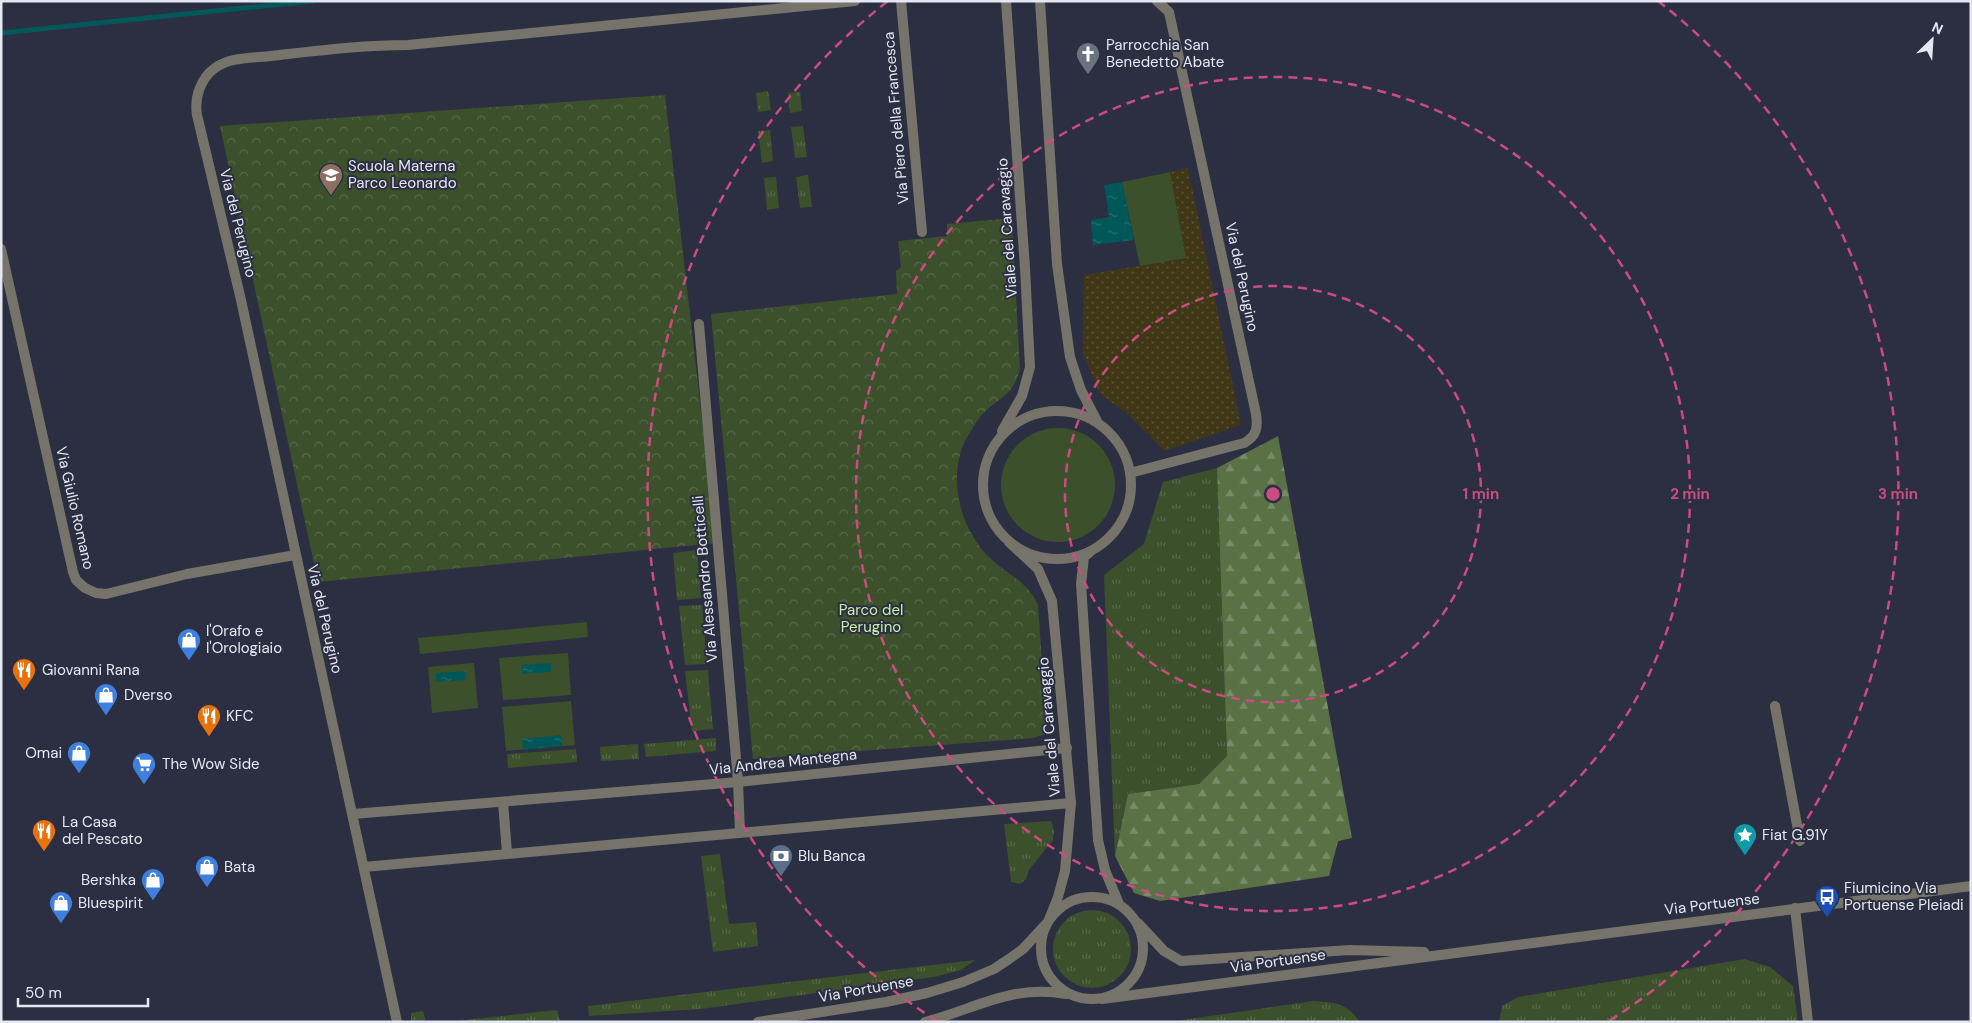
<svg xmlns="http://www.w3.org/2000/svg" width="1972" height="1023" viewBox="0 0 1972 1023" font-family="'DM Sans',sans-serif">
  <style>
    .grass { fill: url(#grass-tufts) }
    .forest { fill: url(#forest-firs) }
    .sand { fill: url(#sand-dots) }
    .park { fill: url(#park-crowns) }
    .garden { fill: #3c502b }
    .water { fill: url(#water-ripples) }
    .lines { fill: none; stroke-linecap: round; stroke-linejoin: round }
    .stream { stroke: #005758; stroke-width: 5 }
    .minor { stroke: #76746a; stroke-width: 10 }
    .tertiary { stroke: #76746a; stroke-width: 10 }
    .ring { fill: none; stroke: #cb4c81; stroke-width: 2.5; stroke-dasharray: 9 6 }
    .labels { text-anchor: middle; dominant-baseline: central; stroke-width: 4; stroke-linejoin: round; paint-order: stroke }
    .poi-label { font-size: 15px; fill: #e5e7f3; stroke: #2c2f41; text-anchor: start }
    .street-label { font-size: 15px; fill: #e5e7f3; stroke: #2c2f41 }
    .park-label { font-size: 15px; fill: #c8f0a9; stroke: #2c2f41 }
    .centre { fill: #cb4c81; stroke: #2c2f41; stroke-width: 2.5 }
    .ring-label { font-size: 15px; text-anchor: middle; font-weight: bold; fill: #cb4c81; stroke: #2c2f41; stroke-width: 4; stroke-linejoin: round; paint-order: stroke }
  </style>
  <defs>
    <pattern id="grass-tufts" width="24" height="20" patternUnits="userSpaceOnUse" patternTransform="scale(1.25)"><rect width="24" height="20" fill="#3c502b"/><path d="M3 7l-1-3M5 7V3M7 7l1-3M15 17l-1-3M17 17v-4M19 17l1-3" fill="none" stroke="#58694a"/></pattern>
    <pattern id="forest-firs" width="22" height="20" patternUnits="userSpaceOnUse" patternTransform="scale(1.25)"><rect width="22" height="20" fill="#597145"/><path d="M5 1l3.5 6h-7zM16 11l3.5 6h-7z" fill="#798c69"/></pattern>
    <pattern id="sand-dots" width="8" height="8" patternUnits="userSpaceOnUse" patternTransform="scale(1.25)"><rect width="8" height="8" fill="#403717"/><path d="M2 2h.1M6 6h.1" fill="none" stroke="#5b5439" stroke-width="1.8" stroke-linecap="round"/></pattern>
    <pattern id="park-crowns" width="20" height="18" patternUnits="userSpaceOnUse" patternTransform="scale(1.25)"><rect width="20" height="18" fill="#3c502b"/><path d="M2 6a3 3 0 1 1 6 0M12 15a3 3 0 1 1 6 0" fill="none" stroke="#58694a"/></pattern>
    <pattern id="water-ripples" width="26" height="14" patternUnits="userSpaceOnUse" patternTransform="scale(1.25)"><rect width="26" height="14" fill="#005758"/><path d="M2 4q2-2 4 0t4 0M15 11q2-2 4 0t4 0" fill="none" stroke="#256f70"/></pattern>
  </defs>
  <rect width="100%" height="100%" fill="#2c2f41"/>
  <path class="grass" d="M 768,91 L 771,110 L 758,112 L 756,93 Z
    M 800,92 L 802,111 L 790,113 L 788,93 Z
    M 803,126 L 807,157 L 795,158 L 791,127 Z
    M 770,130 L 773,161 L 762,163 L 758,131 Z
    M 808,175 L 812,207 L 800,208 L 796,177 Z
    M 776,177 L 779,208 L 767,210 L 764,178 Z
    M 1217,468 L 1227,756 L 1199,784 L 1128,794 L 1115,856 L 1104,575 L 1144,544 L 1163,482 Z
    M 697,550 L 701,598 L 677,600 L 673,553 Z
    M 702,605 L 707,664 L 685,665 L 679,606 Z
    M 708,670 L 713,729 L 692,731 L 685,671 Z
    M 716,738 L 716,751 L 646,757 L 644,744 Z
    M 638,744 L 639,759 L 601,761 L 600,747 Z
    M 576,749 L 577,762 L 508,768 L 507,754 Z
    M 1051,821 L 1054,831 L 1053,840 L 1029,870 L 1026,879 L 1020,884 L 1011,882 L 1004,824 Z
    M 720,854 L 729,924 L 756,922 L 758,946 L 713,952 L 701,856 Z
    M1053 949a39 39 0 1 1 78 0a39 39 0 1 1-78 0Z
    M 1745,959 L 1770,967 L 1793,986 L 1798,1022 L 1499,1022 L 1502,1006 L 1518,997 Z
    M 975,960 L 961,970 L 934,977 L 701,1009 L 589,1016 L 588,1006 Z
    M 1313,1001 C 1336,1003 1346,1002 1360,1022 L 1169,1022 Z
    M 557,1010 L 560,1020 L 551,1022 L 447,1022 Z
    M 423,1011 L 426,1022 L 411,1022 L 411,1013 Z"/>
  <path class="forest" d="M 1278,436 L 1352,838 L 1338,841 L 1329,876 L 1160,901 L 1134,893 L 1115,856 L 1128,794 L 1199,784 L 1227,756 L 1217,468 Z"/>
  <path class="sand" d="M 1188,168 L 1241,425 L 1164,451 L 1128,414 L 1100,394 L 1083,353 L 1084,275 L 1186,258 L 1170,172 Z"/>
  <path class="park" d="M 665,95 L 716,543 L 318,582 L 220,126 Z
    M 1012,218 L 1020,369 C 1013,398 997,397 980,417 C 975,424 970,432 966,439 C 946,479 961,533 993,561 C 1010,576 1029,583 1038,605 L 1047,733 L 1034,738 L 753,759 L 711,314 L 897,294 L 896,271 L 901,267 L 898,241 L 947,236 L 947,224 Z"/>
  <path class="garden" d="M 1170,172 L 1186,258 L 1140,266 L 1122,182 Z
    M1001 485a57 57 0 1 1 114 0a57 57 0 1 1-114 0Z
    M 587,622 L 588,637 L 420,654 L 418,638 Z
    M 568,653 L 571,695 L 503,700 L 499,658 Z
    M 474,663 L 478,708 L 432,713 L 428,667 Z
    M 571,701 L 575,745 L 506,751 L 502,707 Z"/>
  <path class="water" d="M 1122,182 L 1134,240 L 1093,245 L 1091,220 L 1109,217 L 1104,185 Z
    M 551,663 L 551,672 L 522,674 L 521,665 Z
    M 466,671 L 466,680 L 436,682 L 436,673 Z
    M 561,735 L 562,746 L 523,750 L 522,739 Z"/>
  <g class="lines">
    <path class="stream" d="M 1,33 L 313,1"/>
    <path class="minor" d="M 901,1 L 922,232
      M 1,249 L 73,572 L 76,580 L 85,588 L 96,593 L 106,594 L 187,574 L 295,555
      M 699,324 L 738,782 L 740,833
      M 1130,473 L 1244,443 C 1257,436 1258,427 1256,414 L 1169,12 L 1157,1
      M 1775,706 L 1800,841
      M 503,802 L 507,853
      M 353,814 L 738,782 L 1067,748
      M 364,867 L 1071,803
      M 1795,908 L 1808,1022
      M 397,1022 L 241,300 L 197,115 C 194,97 201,78 215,68 C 230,57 253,58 271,56 C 316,51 362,45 408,45 L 855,1"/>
    <path class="tertiary" d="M 1040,1 L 1057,264 L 1070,357 L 1081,390 L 1098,423
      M983 485a74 74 0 1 1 148 0a74 74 0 1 1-148 0Z
      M 1002,431 L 1022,396 L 1030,367 L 1025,268 L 1006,1
      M 1090,552 L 1084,557 L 1081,584 L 1098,840 L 1105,870 L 1119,904
      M1041 948a51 51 0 1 1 102 0a51 51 0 1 1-102 0Z
      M 1138,923 L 1164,951 L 1181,961 L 1350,950 L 1424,952
      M 1102,999 L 1971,886
      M 758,1022 L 886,1002 L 927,993 L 963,982 L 994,969 L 1009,959 L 1023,949 L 1048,922 L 1058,897 L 1065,871 L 1071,803 L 1052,601 L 1038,569 L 1009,542
      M 925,1022 C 975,1009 1012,984 1066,994"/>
  </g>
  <g class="ring">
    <circle cx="1273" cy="494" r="208"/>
    <circle cx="1273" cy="494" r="417"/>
    <path d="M937 1021A625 625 0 0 1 888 1M1658 1A625 625 0 0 1 1609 1021"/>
  </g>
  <defs>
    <g id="church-pin" transform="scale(1.25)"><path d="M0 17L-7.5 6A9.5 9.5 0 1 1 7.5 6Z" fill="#6b7280" stroke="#2c2f41"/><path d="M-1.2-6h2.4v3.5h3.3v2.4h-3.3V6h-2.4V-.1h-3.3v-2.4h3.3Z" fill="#fff"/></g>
    <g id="school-pin" transform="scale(1.25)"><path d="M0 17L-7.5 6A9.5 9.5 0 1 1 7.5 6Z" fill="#8d6e63" stroke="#2c2f41"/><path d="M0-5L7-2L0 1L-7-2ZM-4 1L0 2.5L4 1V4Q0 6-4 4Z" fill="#fff"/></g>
    <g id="shop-pin" transform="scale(1.25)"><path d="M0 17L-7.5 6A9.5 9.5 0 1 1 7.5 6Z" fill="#3f7fe0" stroke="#2c2f41"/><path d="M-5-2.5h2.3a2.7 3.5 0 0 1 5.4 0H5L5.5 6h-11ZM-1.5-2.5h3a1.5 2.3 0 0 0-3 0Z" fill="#fff"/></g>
    <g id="restaurant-pin" transform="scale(1.25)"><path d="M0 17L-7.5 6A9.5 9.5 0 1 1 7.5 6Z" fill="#e8710a" stroke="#2c2f41"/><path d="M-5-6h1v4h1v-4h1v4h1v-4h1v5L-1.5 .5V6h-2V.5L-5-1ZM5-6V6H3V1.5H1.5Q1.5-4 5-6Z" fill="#fff"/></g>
    <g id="supermarket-pin" transform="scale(1.25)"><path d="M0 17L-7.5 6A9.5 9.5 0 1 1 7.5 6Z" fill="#3f7fe0" stroke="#2c2f41"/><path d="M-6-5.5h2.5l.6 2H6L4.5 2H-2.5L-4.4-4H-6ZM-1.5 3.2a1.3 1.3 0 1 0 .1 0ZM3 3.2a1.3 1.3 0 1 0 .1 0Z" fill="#fff"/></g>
    <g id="sight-pin" transform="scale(1.25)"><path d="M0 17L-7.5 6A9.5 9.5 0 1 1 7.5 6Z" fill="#0f9aa8" stroke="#2c2f41"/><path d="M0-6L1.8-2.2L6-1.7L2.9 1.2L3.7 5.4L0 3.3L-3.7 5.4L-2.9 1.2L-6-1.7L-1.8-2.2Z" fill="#fff"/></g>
    <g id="bank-pin" transform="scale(1.25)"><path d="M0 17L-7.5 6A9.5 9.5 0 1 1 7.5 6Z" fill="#5c6f8a" stroke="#2c2f41"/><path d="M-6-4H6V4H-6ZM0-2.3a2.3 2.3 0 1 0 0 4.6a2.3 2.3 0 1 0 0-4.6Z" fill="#fff"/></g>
    <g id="bus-pin" transform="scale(1.25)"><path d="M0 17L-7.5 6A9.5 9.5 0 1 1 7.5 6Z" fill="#1a4fb4" stroke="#2c2f41"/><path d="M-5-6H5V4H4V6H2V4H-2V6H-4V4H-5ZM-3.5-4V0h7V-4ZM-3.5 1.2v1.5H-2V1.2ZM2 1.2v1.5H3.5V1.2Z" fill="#fff"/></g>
  </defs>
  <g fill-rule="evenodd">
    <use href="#church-pin" x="1088" y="54"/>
    <use href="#school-pin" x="331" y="175"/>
    <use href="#shop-pin" x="189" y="640"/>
    <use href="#restaurant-pin" x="24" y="670"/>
    <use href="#shop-pin" x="106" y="695"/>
    <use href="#restaurant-pin" x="209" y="716"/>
    <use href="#shop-pin" x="79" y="753"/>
    <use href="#supermarket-pin" x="144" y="764"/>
    <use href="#restaurant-pin" x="44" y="831"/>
    <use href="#sight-pin" x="1745" y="835"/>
    <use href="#bank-pin" x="781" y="856"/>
    <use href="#shop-pin" x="207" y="867"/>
    <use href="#shop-pin" x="153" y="880"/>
    <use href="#bus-pin" x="1827" y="897"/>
    <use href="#shop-pin" x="61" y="903"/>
  </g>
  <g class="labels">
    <g class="poi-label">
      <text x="1106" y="45">Parrocchia San<tspan x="1106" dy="17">Benedetto Abate</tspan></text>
      <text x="348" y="166">Scuola Materna<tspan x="348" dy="17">Parco Leonardo</tspan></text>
      <text x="206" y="631">l'Orafo e<tspan x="206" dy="17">l'Orologiaio</tspan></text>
      <text x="42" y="670">Giovanni Rana</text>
      <text x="124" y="695">Dverso</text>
      <text x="226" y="716">KFC</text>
      <text x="62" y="753" text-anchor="end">Omai</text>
      <text x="162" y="764">The Wow Side</text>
      <text x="62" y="822">La Casa<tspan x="62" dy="17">del Pescato</tspan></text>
      <text x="1762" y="835">Fiat G.91Y</text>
      <text x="798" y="856">Blu Banca</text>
      <text x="224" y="867">Bata</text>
      <text x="136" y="880" text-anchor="end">Bershka</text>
      <text x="1844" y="888">Fiumicino Via<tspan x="1844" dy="17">Portuense Pleiadi</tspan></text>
      <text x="78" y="903">Bluespirit</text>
    </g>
    <g class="street-label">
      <text transform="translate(896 118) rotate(-95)">Via Piero della Francesca</text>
      <text transform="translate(238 223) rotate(76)">Via del Perugino</text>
      <text transform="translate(1007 228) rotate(-94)">Viale del Caravaggio</text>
      <text transform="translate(1242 277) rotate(78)">Via del Perugino</text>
      <text transform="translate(75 508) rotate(77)">Via Giulio Romano</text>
      <text transform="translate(705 579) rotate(-95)">Via Alessandro Botticelli</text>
      <text transform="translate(325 619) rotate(77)">Via del Perugino</text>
      <text transform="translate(1049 727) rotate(-95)">Viale del Caravaggio</text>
      <text transform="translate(783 762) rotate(-6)">Via Andrea Mantegna</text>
      <text transform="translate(1712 904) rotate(-7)">Via Portuense</text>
      <text transform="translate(1278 961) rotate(-8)">Via Portuense</text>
      <text transform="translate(866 989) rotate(-10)">Via Portuense</text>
    </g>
    <g class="park-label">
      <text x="871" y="610">Parco del<tspan x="871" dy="17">Perugino</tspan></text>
    </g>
  </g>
  <circle cx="1273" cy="494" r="8" class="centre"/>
  <g class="ring-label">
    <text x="1481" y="499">1 min</text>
    <text x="1690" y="499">2 min</text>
    <text x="1898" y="499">3 min</text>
  </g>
  <rect width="1972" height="1023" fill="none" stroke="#e5e7f3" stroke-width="5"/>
  <g transform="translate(1932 40) rotate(25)" stroke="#2c2f41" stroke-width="4" paint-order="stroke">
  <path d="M0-4L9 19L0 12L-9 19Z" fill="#e5e7f3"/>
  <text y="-8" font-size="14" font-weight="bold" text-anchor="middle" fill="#e5e7f3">N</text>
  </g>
  <path d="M18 998v8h130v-8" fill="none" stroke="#e5e7f3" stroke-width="2.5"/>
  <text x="25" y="998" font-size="15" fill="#e5e7f3" stroke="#2c2f41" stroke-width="4" paint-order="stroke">50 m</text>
</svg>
